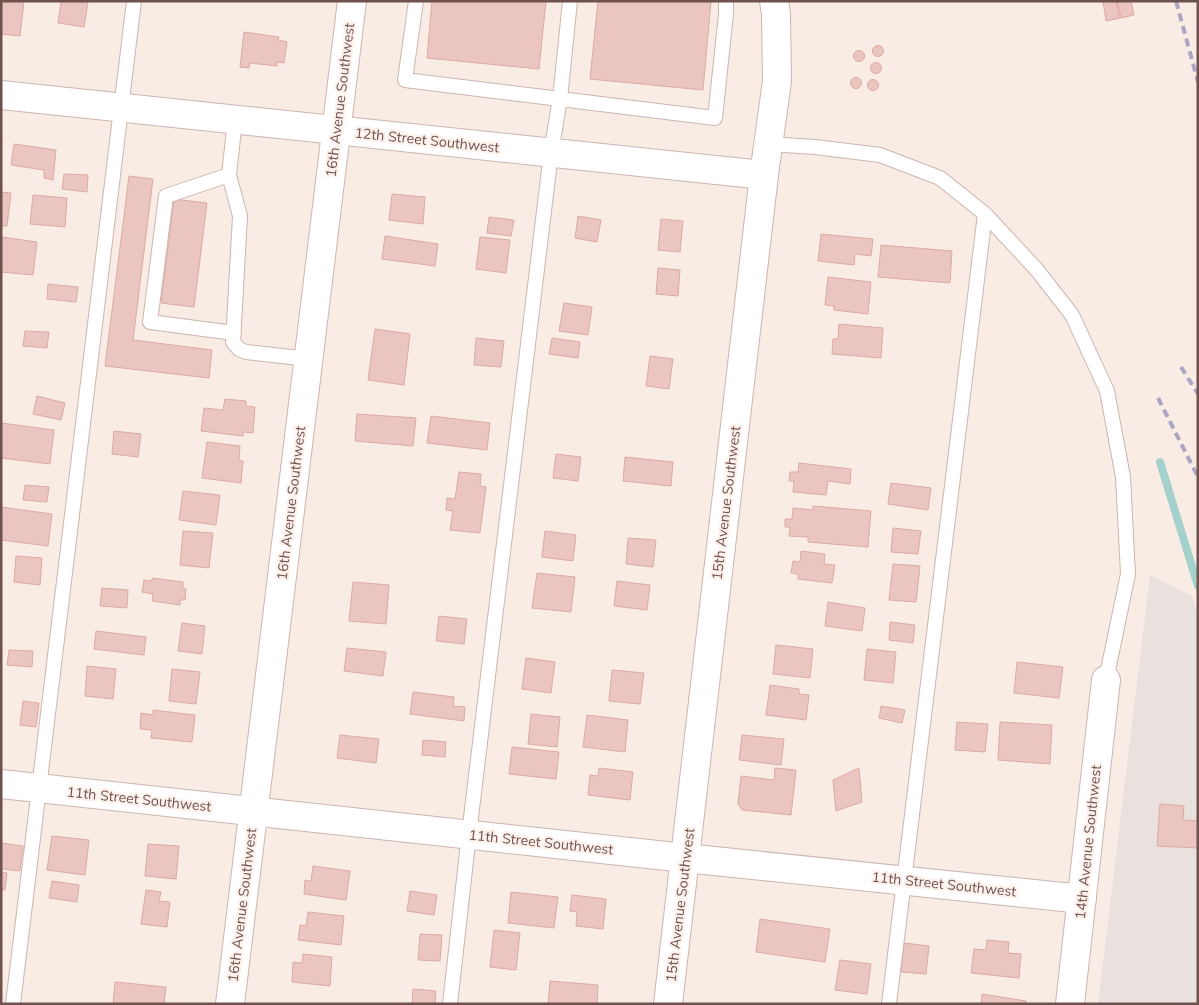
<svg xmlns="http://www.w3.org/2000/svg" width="1199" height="1005" viewBox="0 0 1199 1005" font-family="Mulish,sans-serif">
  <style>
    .industrial { fill: #eae1df }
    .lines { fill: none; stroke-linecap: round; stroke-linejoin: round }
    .stream { stroke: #a4d1cc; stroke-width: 8 }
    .building { fill: #ebc6c0; stroke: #dcaaa3 }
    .service-casing { stroke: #ccb5b0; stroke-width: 16 }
    .minor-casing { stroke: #ccb5b0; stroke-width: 30 }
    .secondary-casing { stroke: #ceb4ae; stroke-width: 30 }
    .service { stroke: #fff; stroke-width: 14 }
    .minor { stroke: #fff; stroke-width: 28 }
    .secondary { stroke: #fff; stroke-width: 28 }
    .rail { stroke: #ada5c1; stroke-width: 4; stroke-dasharray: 8 5; stroke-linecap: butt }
    .labels { text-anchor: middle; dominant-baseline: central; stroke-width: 4.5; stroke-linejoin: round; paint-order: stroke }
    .street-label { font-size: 14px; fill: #6f514e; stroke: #fdf1eb }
  </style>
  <rect width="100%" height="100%" fill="#f9ece5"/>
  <path class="industrial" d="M 1150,575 L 1192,596 L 1198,616 L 1198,1004 L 1098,1004 Z"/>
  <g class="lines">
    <path class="stream" d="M 1160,462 L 1198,586"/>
  </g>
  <path class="building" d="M 1,1 L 24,1 L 20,36 L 1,34 Z
    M 61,1 L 88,2 L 84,27 L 58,23 Z
    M 432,1 L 546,1 L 539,69 L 427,58 Z
    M 598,1 L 700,1 L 711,2 L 703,90 L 590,79 Z
    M 1103,1 L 1116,1 L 1120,18 L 1106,21 Z
    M 1117,1 L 1131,1 L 1134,15 L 1121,18 Z
    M 244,32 L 279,37 L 278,40 L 287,42 L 284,63 L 277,62 L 277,66 L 250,63 L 249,68 L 240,67 Z
    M872.5 51a5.5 5.5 0 1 1 11 0a5.5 5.5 0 1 1-11 0Z
    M853.5 56a5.5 5.5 0 1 1 11 0a5.5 5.5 0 1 1-11 0Z
    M870.5 68a5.5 5.5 0 1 1 11 0a5.5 5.5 0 1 1-11 0Z
    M850.5 83a5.5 5.5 0 1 1 11 0a5.5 5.5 0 1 1-11 0Z
    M867.5 85a5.5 5.5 0 1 1 11 0a5.5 5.5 0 1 1-11 0Z
    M 14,144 L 56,150 L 53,180 L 44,178 L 44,170 L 11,165 Z
    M 64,174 L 88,175 L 87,192 L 62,189 Z
    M 129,176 L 153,179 L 133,340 L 212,350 L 209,378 L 105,366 Z
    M 1,192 L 11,193 L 7,226 L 1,226 Z
    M 392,194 L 425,197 L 423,224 L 389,220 Z
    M 33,195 L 67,198 L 65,227 L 30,224 Z
    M 174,199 L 207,203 L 194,307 L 161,303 Z
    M 578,216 L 601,220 L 597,242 L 575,238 Z
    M 489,217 L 514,220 L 511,236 L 487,233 Z
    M 661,219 L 683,221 L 680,252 L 658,250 Z
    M 821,234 L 873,239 L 871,256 L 855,254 L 854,265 L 818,261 Z
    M 385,236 L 438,244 L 435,266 L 382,259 Z
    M 1,237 L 37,242 L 33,275 L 1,272 Z
    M 480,237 L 510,240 L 506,273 L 476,269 Z
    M 881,245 L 952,251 L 950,283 L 878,277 Z
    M 658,268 L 680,270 L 678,296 L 656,294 Z
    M 828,277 L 871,282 L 868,314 L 834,310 L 834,306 L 825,305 Z
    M 48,284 L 78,287 L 76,302 L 47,299 Z
    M 564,303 L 592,307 L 588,335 L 559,331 Z
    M 839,324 L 883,328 L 881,358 L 832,354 L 833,339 L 838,339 Z
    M 375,329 L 410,334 L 404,385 L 368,380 Z
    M 25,331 L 49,332 L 47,348 L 23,346 Z
    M 476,338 L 504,341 L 501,367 L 474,365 Z
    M 552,338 L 580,342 L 578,358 L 549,354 Z
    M 650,356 L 673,359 L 669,389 L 646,386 Z
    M 37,396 L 65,403 L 61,420 L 33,414 Z
    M 225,399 L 246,401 L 246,406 L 255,407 L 253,433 L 244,432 L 243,436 L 201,431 L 204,408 L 223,410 Z
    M 357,414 L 416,418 L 413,446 L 355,441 Z
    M 431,416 L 490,423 L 487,450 L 427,443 Z
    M 1,423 L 54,430 L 50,464 L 1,458 Z
    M 114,431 L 141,434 L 138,457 L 112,454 Z
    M 207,442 L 240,446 L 239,460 L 243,461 L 241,483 L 202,478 Z
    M 556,454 L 581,457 L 578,481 L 553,478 Z
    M 625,457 L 673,462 L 671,486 L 623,481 Z
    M 799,463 L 851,469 L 850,484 L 828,481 L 826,495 L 793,492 L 794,481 L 789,481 L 790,472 L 798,472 Z
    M 459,472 L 481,474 L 480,486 L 486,487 L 480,533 L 450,530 L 453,511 L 446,510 L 447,498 L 455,499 Z
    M 891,483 L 931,488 L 928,510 L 888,504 Z
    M 25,485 L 49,487 L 47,502 L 23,500 Z
    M 183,491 L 220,495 L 216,525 L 179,520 Z
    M 813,506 L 871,511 L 868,547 L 808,542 L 808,537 L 789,536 L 790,527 L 785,527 L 785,519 L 792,519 L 793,508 L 813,510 Z
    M 1,507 L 52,514 L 48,546 L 1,540 Z
    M 893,528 L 921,531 L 918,554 L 891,552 Z
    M 183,531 L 213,533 L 209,568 L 180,565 Z
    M 545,531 L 576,535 L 573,561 L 542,557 Z
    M 628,538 L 656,540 L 653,567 L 626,564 Z
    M 801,551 L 825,554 L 824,564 L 835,565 L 832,583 L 798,579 L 798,574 L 791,573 L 793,561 L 800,562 Z
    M 16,556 L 42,558 L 40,585 L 14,582 Z
    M 893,564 L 920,566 L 916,602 L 889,600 Z
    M 537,573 L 575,577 L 571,612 L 532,608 Z
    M 152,578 L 183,582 L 183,588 L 186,589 L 185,600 L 180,600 L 180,605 L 152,601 L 153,594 L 142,592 L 144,580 L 152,581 Z
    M 617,581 L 650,585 L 647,610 L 614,606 Z
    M 353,582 L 389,585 L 386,624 L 349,621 Z
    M 102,588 L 128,590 L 127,608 L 100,606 Z
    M 828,602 L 865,608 L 862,631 L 825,626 Z
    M 439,616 L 467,619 L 464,644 L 436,641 Z
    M 890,622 L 915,625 L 913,643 L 889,640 Z
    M 182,623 L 205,626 L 202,654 L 178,651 Z
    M 96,631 L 146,637 L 144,655 L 94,649 Z
    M 776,645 L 813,649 L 810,678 L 773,674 Z
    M 347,648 L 386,652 L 383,676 L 344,671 Z
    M 867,649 L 896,652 L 893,683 L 864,680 Z
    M 9,650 L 33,651 L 32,667 L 7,665 Z
    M 526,658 L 555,662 L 551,693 L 522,689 Z
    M 1017,662 L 1063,667 L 1059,698 L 1014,693 Z
    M 87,666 L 116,669 L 113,699 L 85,696 Z
    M 172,669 L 200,672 L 196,704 L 169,701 Z
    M 612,670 L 644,673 L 640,704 L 609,701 Z
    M 770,685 L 799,689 L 799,694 L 809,695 L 806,720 L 766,715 Z
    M 413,692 L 454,697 L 453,706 L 465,707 L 464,721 L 410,714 Z
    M 23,701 L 39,703 L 36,727 L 20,725 Z
    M 881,706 L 905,710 L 902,723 L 879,718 Z
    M 153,710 L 195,715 L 192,742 L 151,738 L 152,730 L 140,729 L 141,713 L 153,715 Z
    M 531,714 L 560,717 L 557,747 L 528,744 Z
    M 587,715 L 628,720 L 625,752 L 583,747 Z
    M 957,722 L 988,724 L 985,752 L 955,750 Z
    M 1000,722 L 1052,725 L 1050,764 L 998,760 Z
    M 340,735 L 379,739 L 376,763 L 337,758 Z
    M 742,735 L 784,739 L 781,765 L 739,760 Z
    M 423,740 L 446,742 L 445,757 L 422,755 Z
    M 512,747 L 559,752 L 556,779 L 509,774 Z
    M 599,768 L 633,772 L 630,800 L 588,795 L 590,775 L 598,776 Z
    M 775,768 L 796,770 L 791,815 L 742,810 L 738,804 L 741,776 L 774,780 Z
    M 859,768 L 862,802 L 836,811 L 833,780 Z
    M 1160,804 L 1184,806 L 1183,820 L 1198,821 L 1198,848 L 1157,846 Z
    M 52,836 L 89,840 L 85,875 L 47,870 Z
    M 1,843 L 23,846 L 20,871 L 1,869 Z
    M 148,844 L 179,846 L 176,879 L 145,876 Z
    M 313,866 L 350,871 L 346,900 L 304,894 L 305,880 L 311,881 Z
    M 1,872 L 7,873 L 5,890 L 1,890 Z
    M 52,881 L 79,885 L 77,902 L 49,898 Z
    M 146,890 L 161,892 L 159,901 L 170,902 L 167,927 L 141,924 Z
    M 410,891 L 437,895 L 434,915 L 407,911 Z
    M 511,892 L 558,897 L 554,928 L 508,923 Z
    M 572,895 L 606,899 L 603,929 L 576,926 L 577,912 L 570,911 Z
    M 308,912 L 344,916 L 341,945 L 298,940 L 300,925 L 306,926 Z
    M 760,919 L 830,929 L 825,962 L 756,952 Z
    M 494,930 L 520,933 L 516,970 L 490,967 Z
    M 420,934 L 442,935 L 440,961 L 418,960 Z
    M 987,940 L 1009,942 L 1008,953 L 1021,954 L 1019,978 L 971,973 L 974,949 L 986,950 Z
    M 904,943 L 929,946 L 926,974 L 901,972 Z
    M 303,954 L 332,957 L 330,986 L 292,982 L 293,962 L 302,963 Z
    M 840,960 L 871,964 L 867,994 L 835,990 Z
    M 550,981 L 598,985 L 597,1004 L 548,1004 Z
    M 115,982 L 166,987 L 164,1004 L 113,1004 Z
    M 413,989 L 436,991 L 435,1004 L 412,1004 Z
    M 982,994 L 1026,1001 L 1026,1004 L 981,1004 Z"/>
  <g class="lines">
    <g class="service-casing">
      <path id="service" d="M 416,1 L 405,80 L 560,99 L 570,1
        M 235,120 L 229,175 L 240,216 L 233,342 L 239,349 L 246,352 L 309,359
        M 768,144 L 815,147 L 880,155 L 940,178 L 985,214 L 1037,270 L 1072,315 L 1107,391 L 1123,477 L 1128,574 L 1106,680
        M 229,175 L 166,196 L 150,322 L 234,333
        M 13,1004 L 134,1
        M 450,1004 L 469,834 L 551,153 L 560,99 L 715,118 L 726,14 L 726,1
        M 889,1004 L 985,214"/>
    </g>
    <g class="minor-casing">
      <path id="minor" d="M 1,95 L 764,175
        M 1,784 L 685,858 L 1082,899
        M 1070,1004 L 1106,680"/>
    </g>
    <g class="secondary-casing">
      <path id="secondary" d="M 230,1004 L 352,1
        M 668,1004 L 764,175 L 777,81 L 776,14 L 774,1"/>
    </g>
    <use href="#service" class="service"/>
    <use href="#minor" class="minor"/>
    <use href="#secondary" class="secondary"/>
    <path class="rail" d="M 1176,1 L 1198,82
      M 1181,367 L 1198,394
      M 1158,398 L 1198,477"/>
  </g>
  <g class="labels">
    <g class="street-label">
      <text transform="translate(340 100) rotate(-83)">16th Avenue Southwest</text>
      <text transform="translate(427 140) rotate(6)">12th Street Southwest</text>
      <text transform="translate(291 503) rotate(-83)">16th Avenue Southwest</text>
      <text transform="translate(726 503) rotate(-83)">15th Avenue Southwest</text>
      <text transform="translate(139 799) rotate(6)">11th Street Southwest</text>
      <text transform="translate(541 842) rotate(6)">11th Street Southwest</text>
      <text transform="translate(1088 842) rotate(-84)">14th Avenue Southwest</text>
      <text transform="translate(944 884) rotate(6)">11th Street Southwest</text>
      <text transform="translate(242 905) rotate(-83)">16th Avenue Southwest</text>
      <text transform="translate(680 905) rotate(-83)">15th Avenue Southwest</text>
    </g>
  </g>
  <rect width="1199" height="1005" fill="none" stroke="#6f514e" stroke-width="5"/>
</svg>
